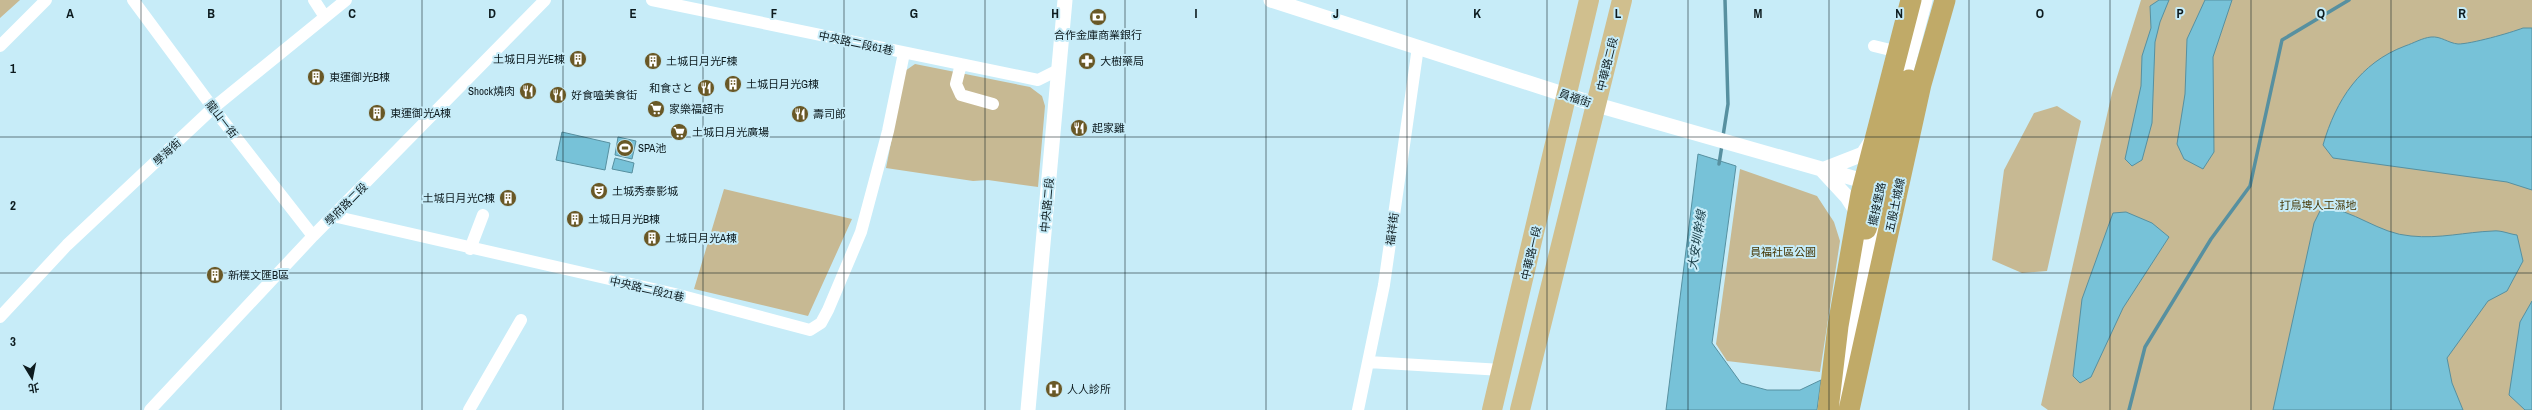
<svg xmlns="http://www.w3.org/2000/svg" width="2532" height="410" viewBox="0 0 2532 410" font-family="'Archivo Narrow','Noto Sans TC','Noto Sans JP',sans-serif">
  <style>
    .green { fill: #c7b993 }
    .water { fill: #77c2d8; stroke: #5790a0 }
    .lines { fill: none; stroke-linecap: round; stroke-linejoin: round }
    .stream { stroke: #5790a0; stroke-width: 3.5 }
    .minor { stroke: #fff; stroke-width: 12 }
    .tertiary { stroke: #fff; stroke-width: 15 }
    .primary { stroke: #d0bf8e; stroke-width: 20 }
    .trunk { stroke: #c0aa68; stroke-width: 21 }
    .grid { fill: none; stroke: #0d1b1f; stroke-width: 1; stroke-opacity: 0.55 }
    .labels { text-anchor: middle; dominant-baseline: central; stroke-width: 4; stroke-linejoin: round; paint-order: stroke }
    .poi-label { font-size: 11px; fill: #0d1b1f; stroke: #c7ecf8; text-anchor: start }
    .street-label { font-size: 11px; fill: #0d1b1f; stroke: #c7ecf8 }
    .park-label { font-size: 11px; fill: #443503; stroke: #c7ecf8 }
    .water-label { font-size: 12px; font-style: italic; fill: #183c46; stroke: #c7ecf8 }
    .grid-label { font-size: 13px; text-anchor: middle; font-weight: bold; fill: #0d1b1f; stroke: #c7ecf8; stroke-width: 4; stroke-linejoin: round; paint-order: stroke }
  </style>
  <rect width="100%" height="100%" fill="#c7ecf8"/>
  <path class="green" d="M 0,0 L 20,0 L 0,18 Z
    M 2141,0 L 2532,0 L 2532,410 L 2048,410 L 2041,405 L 2112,93 Z
    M 915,64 L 1030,87 L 1042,96 L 1045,106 L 1038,187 L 988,180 L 973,181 L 886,168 L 905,71 Z
    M 2057,106 L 2081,121 L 2047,271 L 2022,273 L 1992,260 L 2004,170 L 2034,113 Z
    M 1740,169 L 1817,196 L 1834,222 L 1840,241 L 1820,372 L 1727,361 L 1716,344 Z
    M 724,189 L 852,219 L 808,316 L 694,289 Z"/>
  <path class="water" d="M 2159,0 L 2169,0 L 2160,22 L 2155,42 L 2152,123 L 2142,160 L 2132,166 L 2125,159 L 2141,86 L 2142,56 L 2151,28 L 2150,6 Z
    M 2205,0 L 2232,0 L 2213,57 L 2214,152 L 2203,169 L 2184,159 L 2177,144 L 2185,94 L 2187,39 Z
    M 2523,28 L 2532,28 L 2532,190 L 2507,182 L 2333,158 L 2323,145 C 2336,100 2360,63 2405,46 C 2414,43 2422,38 2431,37 C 2441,36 2448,43 2458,44 C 2471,44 2510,33 2523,28 Z
    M 562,132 L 610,143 L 605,170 L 556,160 Z
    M 618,137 L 636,141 L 632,159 L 615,155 Z
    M 1698,154 L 1736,166 L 1712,343 L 1741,383 L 1767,390 L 1800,390 L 1821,380 L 1817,410 L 1666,410 Z
    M 615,158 L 634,163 L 632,173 L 612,169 Z
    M 2322,207 C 2353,209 2379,234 2411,236 C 2439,239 2466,232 2493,231 C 2501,230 2509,234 2517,235 L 2523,261 L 2507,291 L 2488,301 L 2447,358 L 2452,383 L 2463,410 L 2273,410 L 2314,223 Z
    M 2126,212 L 2152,223 L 2169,237 L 2123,308 L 2091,377 L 2080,383 L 2073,376 L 2082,299 L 2113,213 Z
    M 2532,301 L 2532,410 L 2525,410 L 2509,395 L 2520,322 Z"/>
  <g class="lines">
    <path class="stream" d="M 1723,136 L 1728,104 L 1725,0
      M 1719,164 L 1722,145
      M 2129,410 L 2145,347 L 2211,239 L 2250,186 L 2282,40 L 2349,0"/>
    <path class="minor" d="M 133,0 L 213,108 L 313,236
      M 314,0 L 325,17
      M 652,0 L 1038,80 L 1058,70
      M 0,46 L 46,0
      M 1874,46 L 1903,53
      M 961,64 L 956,84 L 961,95 L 993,104
      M 333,216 L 675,294 L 810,330 L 821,323 L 828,310 L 861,232 L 888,131 L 904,53
      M 470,249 L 483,215
      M 0,317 L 67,245 L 213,108 L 346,0
      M 1368,362 L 1502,370
      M 150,410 L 313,236 L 545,0
      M 469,410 L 521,320
      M 1358,410 L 1384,285 L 1418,47"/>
    <path class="tertiary" d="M 1271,0 L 1597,105 L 1874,184
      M 1901,90 L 1925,0
      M 1860,217 L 1847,197 L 1822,170 L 1863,154 L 1872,140
      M 1028,410 L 1065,0
      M 1838,410 L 1874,219"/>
    <path class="primary" d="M 1492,410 L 1589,0
      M 1520,410 L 1622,0"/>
    <path class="trunk" d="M 1866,229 L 1883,175 L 1909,80
      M 1828,410 L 1838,326 L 1861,194 L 1911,0
      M 1849,410 L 1921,84 L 1945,0"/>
  </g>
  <path class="grid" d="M 141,0 L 141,410M 281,0 L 281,410M 422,0 L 422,410M 563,0 L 563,410M 703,0 L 703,410M 844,0 L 844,410M 985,0 L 985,410M 1125,0 L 1125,410M 1266,0 L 1266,410M 1407,0 L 1407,410M 1547,0 L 1547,410M 1688,0 L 1688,410M 1829,0 L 1829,410M 1969,0 L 1969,410M 2110,0 L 2110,410M 2251,0 L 2251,410M 2391,0 L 2391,410M 0,137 L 2532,137M 0,273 L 2532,273"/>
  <defs>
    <g id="bank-disc" transform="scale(0.9)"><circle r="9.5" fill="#695826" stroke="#c7ecf8"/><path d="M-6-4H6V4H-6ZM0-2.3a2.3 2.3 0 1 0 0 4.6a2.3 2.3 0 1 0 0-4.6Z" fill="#fff"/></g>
    <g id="building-disc" transform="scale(0.9)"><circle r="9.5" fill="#695826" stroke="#c7ecf8"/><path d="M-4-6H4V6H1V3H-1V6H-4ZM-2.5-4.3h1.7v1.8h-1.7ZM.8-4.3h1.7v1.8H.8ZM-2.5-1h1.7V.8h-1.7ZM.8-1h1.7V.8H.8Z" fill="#fff"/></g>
    <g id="pharmacy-disc" transform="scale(0.9)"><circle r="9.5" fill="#695826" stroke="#c7ecf8"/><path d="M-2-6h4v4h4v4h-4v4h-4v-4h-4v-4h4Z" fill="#fff"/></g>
    <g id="restaurant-disc" transform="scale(0.9)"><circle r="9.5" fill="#695826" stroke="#c7ecf8"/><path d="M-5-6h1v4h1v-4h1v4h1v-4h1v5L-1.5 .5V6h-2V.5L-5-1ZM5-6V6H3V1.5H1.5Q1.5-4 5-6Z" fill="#fff"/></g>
    <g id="supermarket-disc" transform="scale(0.9)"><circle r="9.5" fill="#695826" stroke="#c7ecf8"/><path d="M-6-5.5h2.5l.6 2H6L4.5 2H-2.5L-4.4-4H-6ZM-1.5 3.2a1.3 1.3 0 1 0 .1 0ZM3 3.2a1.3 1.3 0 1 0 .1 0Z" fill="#fff"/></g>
    <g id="stadium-disc" transform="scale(0.9)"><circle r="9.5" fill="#695826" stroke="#c7ecf8"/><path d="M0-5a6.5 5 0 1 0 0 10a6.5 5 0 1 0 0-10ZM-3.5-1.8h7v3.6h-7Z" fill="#fff"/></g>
    <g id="theatre-disc" transform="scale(0.9)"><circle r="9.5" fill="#695826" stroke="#c7ecf8"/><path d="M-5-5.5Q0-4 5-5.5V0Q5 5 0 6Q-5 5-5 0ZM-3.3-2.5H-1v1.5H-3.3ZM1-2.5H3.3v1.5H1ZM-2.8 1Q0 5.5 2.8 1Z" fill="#fff"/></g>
    <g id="hospital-disc" transform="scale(0.9)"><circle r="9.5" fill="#695826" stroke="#c7ecf8"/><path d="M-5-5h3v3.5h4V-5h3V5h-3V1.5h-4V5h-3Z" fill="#fff"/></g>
  </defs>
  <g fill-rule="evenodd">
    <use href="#bank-disc" x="1098" y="17"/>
    <use href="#building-disc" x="578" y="59"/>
    <use href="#building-disc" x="653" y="61"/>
    <use href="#pharmacy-disc" x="1087" y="61"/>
    <use href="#building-disc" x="316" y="77"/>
    <use href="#building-disc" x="733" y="84"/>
    <use href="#restaurant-disc" x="706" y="88"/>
    <use href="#restaurant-disc" x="528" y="91"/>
    <use href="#restaurant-disc" x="558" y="95"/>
    <use href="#supermarket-disc" x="656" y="109"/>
    <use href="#building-disc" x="377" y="113"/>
    <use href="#restaurant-disc" x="800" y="114"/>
    <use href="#restaurant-disc" x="1079" y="128"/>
    <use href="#supermarket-disc" x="679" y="132"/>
    <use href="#stadium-disc" x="625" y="148"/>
    <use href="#theatre-disc" x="599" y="191"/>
    <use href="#building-disc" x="508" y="198"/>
    <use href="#building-disc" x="575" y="219"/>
    <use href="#building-disc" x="652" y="238"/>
    <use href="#building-disc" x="215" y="275"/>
    <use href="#hospital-disc" x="1054" y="389"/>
  </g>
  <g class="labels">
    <g class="poi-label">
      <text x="1098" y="35" text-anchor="middle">合作金庫商業銀行</text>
      <text x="565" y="59" text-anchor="end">土城日月光E棟</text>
      <text x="666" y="61">土城日月光F棟</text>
      <text x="1100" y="61">大樹藥局</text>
      <text x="329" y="77">東運御光B棟</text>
      <text x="746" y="84">土城日月光G棟</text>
      <text x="693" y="88" text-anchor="end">和食さと</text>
      <text x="515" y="91" text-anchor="end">Shock燒肉</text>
      <text x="571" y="95">好食嗑美食街</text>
      <text x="669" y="109">家樂福超市</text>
      <text x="390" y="113">東運御光A棟</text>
      <text x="813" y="114">壽司郎</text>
      <text x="1092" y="128">起家雞</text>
      <text x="692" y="132">土城日月光廣場</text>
      <text x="638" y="148">SPA池</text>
      <text x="612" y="191">土城秀泰影城</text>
      <text x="495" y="198" text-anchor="end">土城日月光C棟</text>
      <text x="588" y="219">土城日月光B棟</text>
      <text x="665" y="238">土城日月光A棟</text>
      <text x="228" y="275">新樸文匯B區</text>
      <text x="1067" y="389">人人診所</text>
    </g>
    <g class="street-label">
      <text transform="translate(856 43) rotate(12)">中央路二段61巷</text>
      <text transform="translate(1607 64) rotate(-76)">中華路二段</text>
      <text transform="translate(1575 98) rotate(19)">員福街</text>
      <text transform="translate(222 119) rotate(52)">龍山一街</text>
      <text transform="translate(167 152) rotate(-43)">學海街</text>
      <text transform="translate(346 204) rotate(-45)">學府路二段</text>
      <text transform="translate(1877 204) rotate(-78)">擺接堡路</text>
      <text transform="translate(1047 205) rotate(-85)">中央路二段</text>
      <text transform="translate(1895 205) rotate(-78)">五股土城線</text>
      <text transform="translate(1392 229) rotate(-82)">福祥街</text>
      <text transform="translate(1531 253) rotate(-77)">中華路一段</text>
      <text transform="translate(647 289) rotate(13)">中央路二段21巷</text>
    </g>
    <g class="park-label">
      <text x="2318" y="205">打鳥埤人工濕地</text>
      <text x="1783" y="252">員福社區公園</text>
    </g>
    <g class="water-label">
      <text transform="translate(1697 240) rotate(-81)">大安圳幹線</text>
    </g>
  </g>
  <g class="grid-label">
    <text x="70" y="18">A</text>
    <text x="211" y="18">B</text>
    <text x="352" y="18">C</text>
    <text x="492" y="18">D</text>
    <text x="633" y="18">E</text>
    <text x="774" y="18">F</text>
    <text x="914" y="18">G</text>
    <text x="1055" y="18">H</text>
    <text x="1196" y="18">I</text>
    <text x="1336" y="18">J</text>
    <text x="1477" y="18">K</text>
    <text x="1618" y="18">L</text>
    <text x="1758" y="18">M</text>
    <text x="1899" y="18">N</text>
    <text x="2040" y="18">O</text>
    <text x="2180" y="18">P</text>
    <text x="2321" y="18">Q</text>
    <text x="2462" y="18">R</text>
    <text x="13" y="73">1</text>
    <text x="13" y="210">2</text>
    <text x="13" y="346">3</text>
  </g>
  <g transform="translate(32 378) rotate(170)" stroke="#c7ecf8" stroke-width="3" paint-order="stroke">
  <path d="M0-3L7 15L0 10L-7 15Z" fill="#0d1b1f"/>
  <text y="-6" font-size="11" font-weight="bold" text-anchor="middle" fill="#0d1b1f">北</text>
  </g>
</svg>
